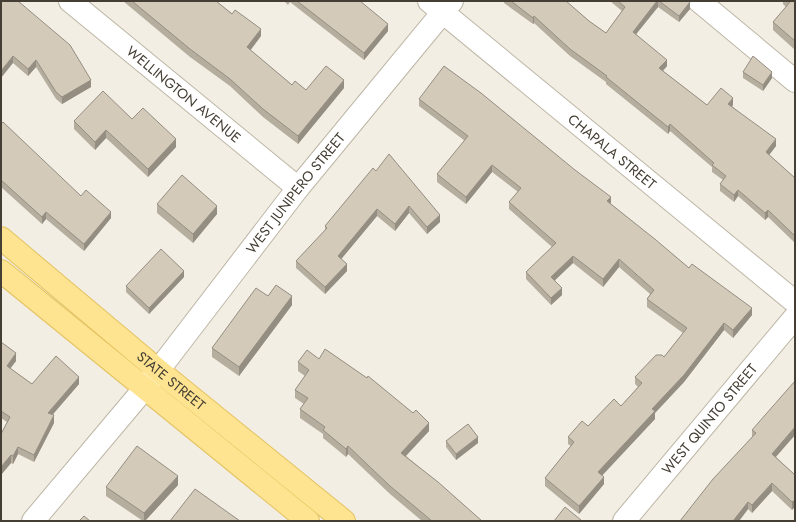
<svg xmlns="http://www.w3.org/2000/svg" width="796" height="522" viewBox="0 0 796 522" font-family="Jost,sans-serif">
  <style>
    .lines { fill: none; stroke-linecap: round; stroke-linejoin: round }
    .minor-casing { stroke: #bdb6a6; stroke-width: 24 }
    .major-casing { stroke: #e4c260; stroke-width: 24 }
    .minor { stroke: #fff; stroke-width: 22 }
    .major { stroke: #fee490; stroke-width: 22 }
    .wall { fill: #b5ae9f }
    .shaded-wall { fill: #948d82 }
    .building { fill: #d3cab9; stroke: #948d82 }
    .labels { text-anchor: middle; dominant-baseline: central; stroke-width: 3; stroke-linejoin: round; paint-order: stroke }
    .street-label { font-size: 14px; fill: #443e34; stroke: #fff }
  </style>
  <rect width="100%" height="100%" fill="#f2eee3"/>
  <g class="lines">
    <g class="minor-casing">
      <g id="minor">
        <path id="s1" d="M 70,1 L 298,188"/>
        <path id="s2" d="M 429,1 L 795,302"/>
        <path d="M 699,1 L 795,81"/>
        <path id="s3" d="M 33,521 L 144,389 L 298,188 L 452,1"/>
        <path id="s4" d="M 624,521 L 795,317"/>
      </g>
    </g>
    <g class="major-casing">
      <g id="major">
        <path id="s5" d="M 1,238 L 159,371 L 344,521"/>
        <path d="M 1,271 L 308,521"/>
      </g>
    </g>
    <use href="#minor" class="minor"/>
    <use href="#major" class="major"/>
  </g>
  <path class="wall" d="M 1,1 L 91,87 L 62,104 L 56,99 L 36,67 L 28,76 L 13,63 Z
    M 123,1 L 216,1 L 261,36 L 250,50 L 292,85 L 306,90 L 344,88 L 298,144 L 263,117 L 230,86 L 190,57 Z
    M 284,1 L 360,1 L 388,31 L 364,60 L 290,2 L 288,5 Z
    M 504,1 L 566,1 L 589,21 L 606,33 L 622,11 L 610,1 L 688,1 L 690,9 L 679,22 L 658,7 L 636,34 L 667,66 L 663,71 L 707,105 L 733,105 L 732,106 L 776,146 L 769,155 L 795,178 L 795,243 L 768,217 L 765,220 L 738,196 L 734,202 L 720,191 L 720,184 L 723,180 L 712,172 L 712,167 L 670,131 L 668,134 L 606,84 L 606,82 L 570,56 L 534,23 L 533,24 L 504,3 Z
    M 783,1 L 795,1 L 795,50 L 773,30 L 773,22 L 786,7 L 783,4 Z
    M 743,72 L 772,78 L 763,91 L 743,78 Z
    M 419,99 L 611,204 L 689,268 L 752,315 L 733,338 L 724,330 L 684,382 L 655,413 L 655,419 L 602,475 L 604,484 L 579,514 L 545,486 L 545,478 L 571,446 L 568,444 L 568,437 L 588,426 L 621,406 L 638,387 L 635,384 L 635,377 L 664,357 L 683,333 L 647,307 L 647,299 L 650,294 L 619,267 L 603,287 L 573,263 L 555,280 L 562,295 L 551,305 L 526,279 L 526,272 L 552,247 L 509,209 L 509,202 L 518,192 L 492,172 L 466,204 L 437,182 L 437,174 L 465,141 L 419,106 Z
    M 132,119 L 176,147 L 148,177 L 106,138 L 95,150 L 74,129 L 74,121 Z
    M 1,124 L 81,196 L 111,218 L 84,251 L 46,219 L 42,224 L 1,187 Z
    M 376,171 L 440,222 L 427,234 L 409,213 L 395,231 L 377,216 L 341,259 L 347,271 L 325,294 L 296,268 L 296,261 L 325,231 L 325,226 Z
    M 157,204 L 217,214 L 193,243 L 157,213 Z
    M 184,277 L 149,314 L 126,292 L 126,286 Z
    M 268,296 L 292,305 L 239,376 L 212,357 L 212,348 Z
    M 1,342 L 16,361 L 10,368 L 32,384 L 79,384 L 52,415 L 54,423 L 34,462 L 18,454 L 13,464 L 11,463 L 1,475 L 1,434 L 7,422 L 1,418 Z
    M 319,359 L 429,431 L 406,456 L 482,521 L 422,521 L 390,494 L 348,454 L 346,457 L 323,438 L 323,434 L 300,418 L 300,409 L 304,404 L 295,398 L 295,390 L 305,376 L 298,371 L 298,362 Z
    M 752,430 L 795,435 L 776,457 L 795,475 L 792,510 L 772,491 L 752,513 L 748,509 L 739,521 L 680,521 L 752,437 Z
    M 446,441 L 478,443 L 456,460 L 446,447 Z
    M 178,485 L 145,521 L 143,521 L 106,496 L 106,487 Z"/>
  <path class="shaded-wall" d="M 657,1 L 658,1 L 658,7 L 633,38 L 633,32 Z
    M 690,2 L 690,9 L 679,22 L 679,16 Z
    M 534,16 L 534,23 L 533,24 L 533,18 Z
    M 388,24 L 388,31 L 364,60 L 364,53 Z
    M 261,29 L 261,36 L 247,55 L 247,47 Z
    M 13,56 L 13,63 L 1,78 L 1,71 Z
    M 36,60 L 36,67 L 28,76 L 28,69 Z
    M 667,60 L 667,66 L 659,75 L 659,68 Z
    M 772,72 L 772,78 L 763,91 L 763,85 Z
    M 91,80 L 91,87 L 62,104 L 62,97 Z
    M 344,80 L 344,88 L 298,144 L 298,136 Z
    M 733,98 L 733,105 L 728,110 L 728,104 Z
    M 670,124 L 670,131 L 668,134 L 668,127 Z
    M 106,130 L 106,138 L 95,150 L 95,142 Z
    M 176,139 L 176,147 L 148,177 L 148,169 Z
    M 776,139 L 776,146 L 766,159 L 766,152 Z
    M 492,165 L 492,172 L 466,204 L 466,197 Z
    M 738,190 L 738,196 L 734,202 L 734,195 Z
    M 611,197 L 611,204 L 607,201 Z
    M 217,206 L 217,214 L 193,243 L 193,234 Z
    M 409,206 L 409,213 L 395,231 L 395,224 Z
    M 377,209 L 377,216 L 338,263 L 338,256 Z
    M 768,210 L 768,217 L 765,220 L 765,213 Z
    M 46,212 L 46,219 L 42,224 L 42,217 Z
    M 111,212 L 111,218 L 84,251 L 84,244 Z
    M 440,215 L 440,222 L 427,234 L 427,227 Z
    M 573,256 L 573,263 L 551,284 L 551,277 Z
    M 619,259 L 619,267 L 603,287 L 603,279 Z
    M 347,264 L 347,271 L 325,294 L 325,287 Z
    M 184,271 L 184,277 L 149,314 L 149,308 Z
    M 562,288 L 562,295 L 551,305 L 551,298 Z
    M 292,296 L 292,305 L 239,376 L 239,367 Z
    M 752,308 L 752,315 L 733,338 L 733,330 Z
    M 724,323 L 724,330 L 684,382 L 655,413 L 655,419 L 598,480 L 598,472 Z
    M 16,353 L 16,361 L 7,373 L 7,366 Z
    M 79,377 L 79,384 L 48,420 L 48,413 Z
    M 54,415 L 54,423 L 34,462 L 34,455 Z
    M 429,423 L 429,431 L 401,461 L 401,453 Z
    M 795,427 L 795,435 L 772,461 L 772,454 Z
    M 478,437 L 478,443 L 456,460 L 456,454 Z
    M 348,446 L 348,454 L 346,457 L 346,449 Z
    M 18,447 L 18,454 L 13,464 L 13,456 Z
    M 11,455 L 11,463 L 1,475 L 1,467 Z
    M 178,476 L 178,485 L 145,521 L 144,521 L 144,513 Z
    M 604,477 L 604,484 L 579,514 L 579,506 Z
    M 772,483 L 772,491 L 752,513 L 752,505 Z
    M 795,500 L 795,507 L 792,510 L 792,502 Z
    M 748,502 L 748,509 L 739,521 L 733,521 Z"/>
  <path class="building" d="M 1,1 L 18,1 L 70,45 L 91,80 L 62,97 L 56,92 L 36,60 L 28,69 L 13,56 L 1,71 Z
    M 132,1 L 216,1 L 232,14 L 235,10 L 261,29 L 247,47 L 292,85 L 295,81 L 306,90 L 326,66 L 344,80 L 298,136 L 263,109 L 230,79 L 190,49 Z
    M 297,1 L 360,1 L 388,24 L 364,53 Z
    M 511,1 L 566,1 L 589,21 L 606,33 L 625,7 L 618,1 L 657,1 L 633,32 L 667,60 L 659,68 L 707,105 L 721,88 L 733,98 L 728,104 L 776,139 L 766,152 L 795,178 L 795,236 L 768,210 L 765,213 L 738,190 L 734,195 L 720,184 L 726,176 L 712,165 L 714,163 L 670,124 L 668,127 L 606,77 L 607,76 L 570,49 L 534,16 L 533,18 Z
    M 659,1 L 688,1 L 690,2 L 679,16 Z
    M 788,1 L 795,1 L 795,41 L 773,22 L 790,2 Z
    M 753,56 L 772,72 L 763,85 L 743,72 Z
    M 444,66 L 481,93 L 575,170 L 611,197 L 607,201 L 656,240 L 689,268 L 692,264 L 752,308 L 733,330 L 724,323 L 684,375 L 652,409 L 655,411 L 598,472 L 604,477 L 579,506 L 545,478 L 574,442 L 568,437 L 582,421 L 588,426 L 614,399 L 621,406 L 642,383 L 635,377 L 656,355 L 662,355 L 664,357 L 687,328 L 647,299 L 654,290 L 619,259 L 603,279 L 573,256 L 551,277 L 562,288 L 551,298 L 526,272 L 556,243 L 509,202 L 521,188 L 492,165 L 466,197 L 437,174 L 468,136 L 419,99 Z
    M 103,91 L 132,119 L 143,108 L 176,139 L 148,169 L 106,130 L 95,142 L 74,121 Z
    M 3,122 L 81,196 L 86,190 L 111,212 L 84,244 L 46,212 L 42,217 L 1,180 L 1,124 Z
    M 389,154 L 440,215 L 427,227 L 409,206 L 395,224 L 377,209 L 338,256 L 347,264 L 325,287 L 296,261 L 327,228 L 325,226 L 373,168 L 376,171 Z
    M 182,175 L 217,206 L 193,234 L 157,204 Z
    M 161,249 L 184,271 L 149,308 L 126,286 Z
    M 276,285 L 292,296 L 239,367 L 212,348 L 256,288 L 268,296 Z
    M 1,342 L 16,353 L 7,366 L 32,384 L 56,356 L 79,377 L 48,413 L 54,415 L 34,455 L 18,447 L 13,456 L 11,455 L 1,467 L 1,434 L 10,417 L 1,411 Z
    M 325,349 L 367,378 L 368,376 L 413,413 L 416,410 L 429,423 L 401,453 L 438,482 L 482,521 L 432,521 L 390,486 L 348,446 L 346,449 L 323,430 L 325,427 L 300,409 L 308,398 L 295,390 L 309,370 L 298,362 L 307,350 L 319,359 Z
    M 795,381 L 795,427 L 772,454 L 795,475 L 795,500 L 792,502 L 772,483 L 752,505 L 748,502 L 733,521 L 680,521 L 713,479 L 756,433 L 752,430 Z
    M 468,424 L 478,437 L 456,454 L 446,441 Z
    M 137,446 L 178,476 L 144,513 L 106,487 Z
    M 195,489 L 240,521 L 170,521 Z
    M 565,507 L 581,520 L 581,521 L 554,521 Z
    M 84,516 L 90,521 L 79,521 Z"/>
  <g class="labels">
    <g class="street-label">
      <text stroke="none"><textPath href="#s1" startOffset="147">WELLINGTON AVENUE</textPath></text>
      <text stroke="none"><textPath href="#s2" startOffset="237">CHAPALA STREET</textPath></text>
      <text stroke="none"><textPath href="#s3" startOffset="420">WEST JUNIPERO STREET</textPath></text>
      <text stroke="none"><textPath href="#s5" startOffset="222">STATE STREET</textPath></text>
      <text stroke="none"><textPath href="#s4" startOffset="133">WEST QUINTO STREET</textPath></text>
    </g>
  </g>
  <rect width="796" height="522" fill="none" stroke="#443e34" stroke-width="4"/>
</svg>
